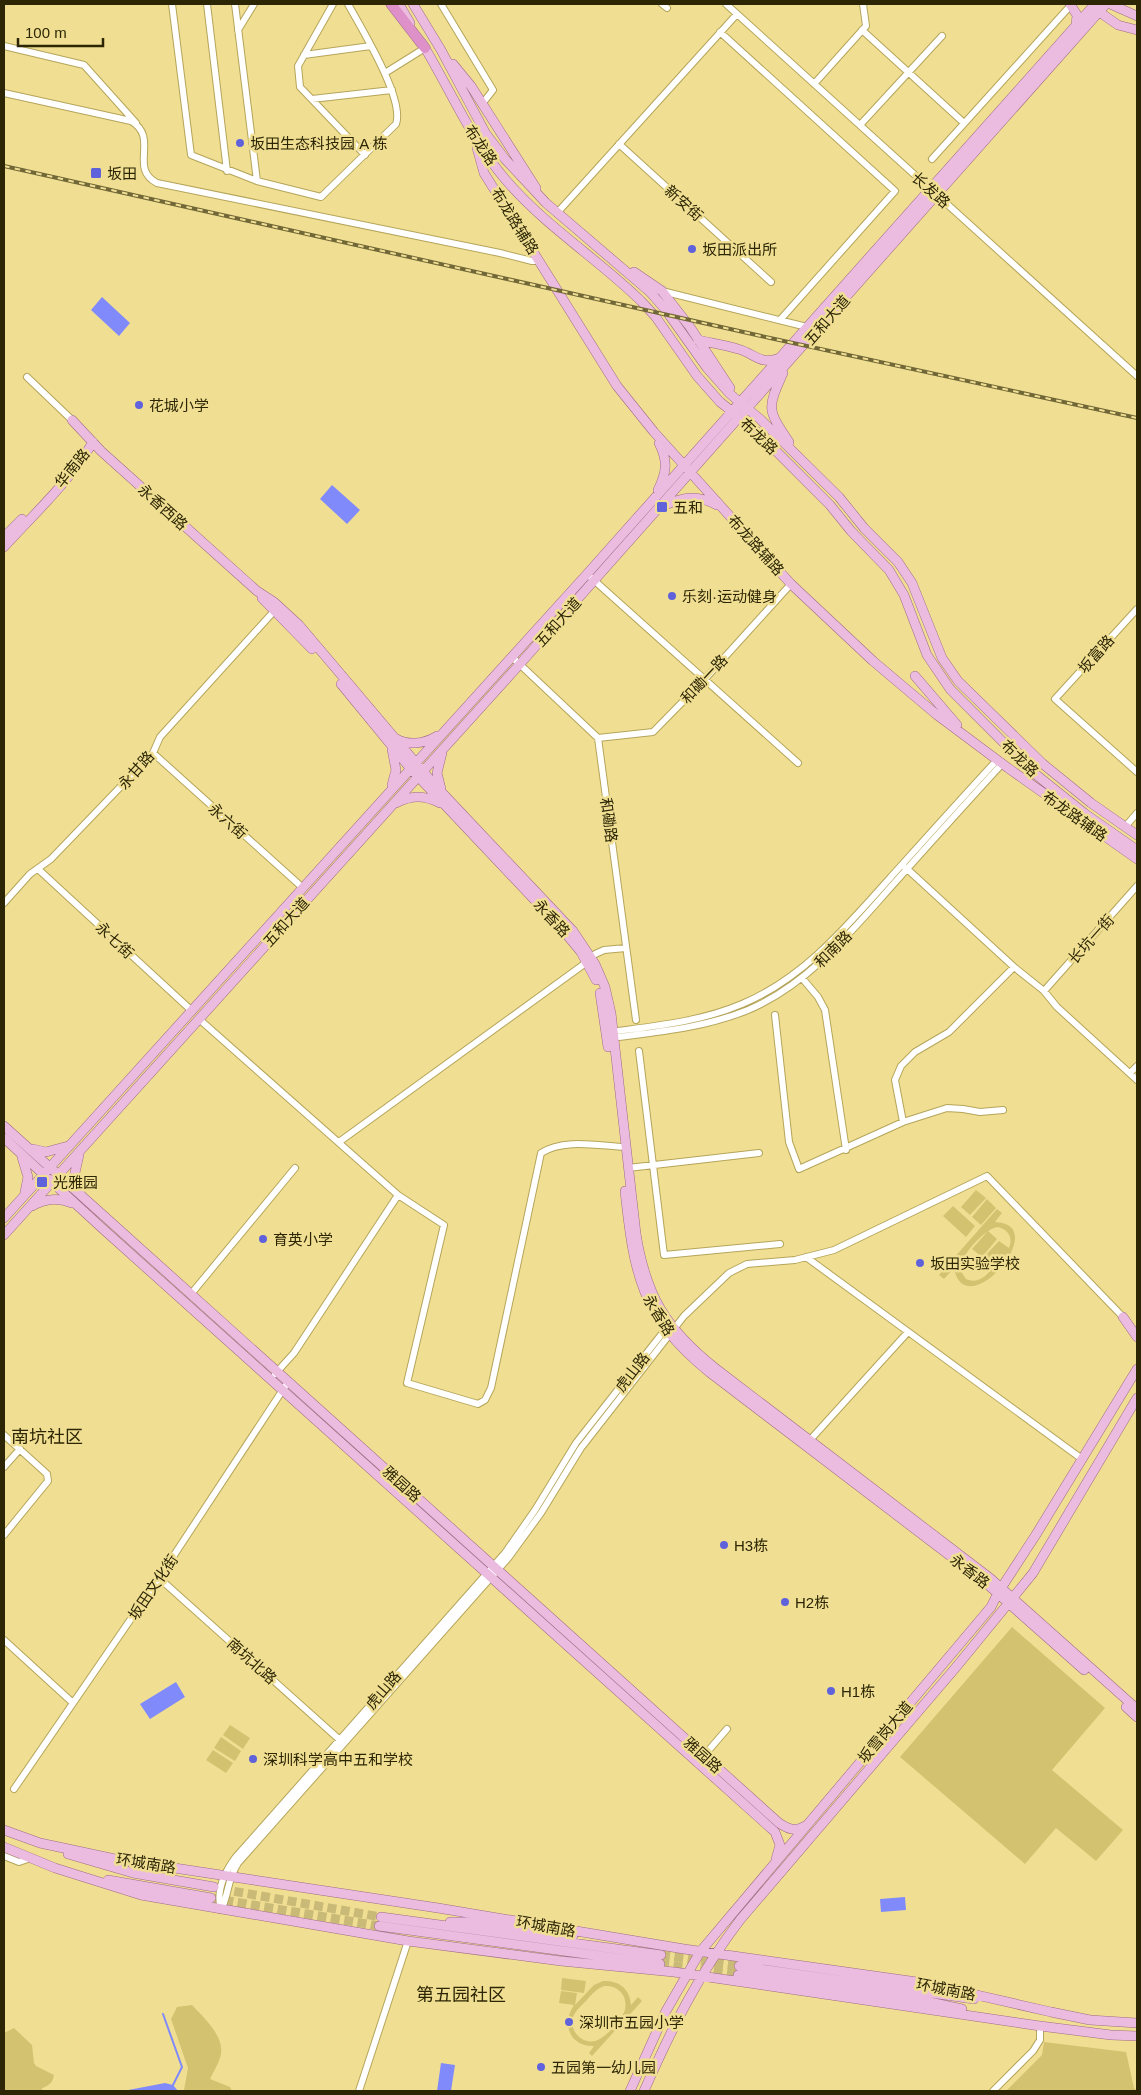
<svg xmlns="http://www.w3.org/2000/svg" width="1141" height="2095" viewBox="0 0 1141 2095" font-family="Arial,'Noto Sans SC',sans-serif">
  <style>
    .green { fill: #d3c26f; fill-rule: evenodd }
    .water { fill: #818afa }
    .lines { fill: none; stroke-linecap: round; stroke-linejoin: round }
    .stream { stroke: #818afa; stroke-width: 2 }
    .major-tunnel { stroke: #c9ba77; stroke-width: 9; stroke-dasharray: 9 4.5; stroke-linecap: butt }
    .minor-casing { stroke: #b5a55a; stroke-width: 8 }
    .major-casing { stroke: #a06b84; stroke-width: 10 }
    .highway-casing { stroke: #a06b84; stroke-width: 11 }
    .minor { stroke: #fff; stroke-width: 6 }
    .major { stroke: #ebbcdf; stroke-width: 9 }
    .highway { stroke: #de90c9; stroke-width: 10 }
    .rail-casing { stroke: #716737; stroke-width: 4 }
    .rail { stroke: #f0df93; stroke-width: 2; stroke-dasharray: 5.5; stroke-linecap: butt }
    .poi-dot { fill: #5f62da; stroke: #f0df93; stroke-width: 2 }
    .labels { text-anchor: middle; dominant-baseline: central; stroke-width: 5; stroke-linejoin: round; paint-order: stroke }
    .poi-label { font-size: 15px; fill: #2d2605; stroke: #f0df93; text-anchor: start }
    .street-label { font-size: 15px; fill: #2d2605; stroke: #f0df93 }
    .quarter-label { font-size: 18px; fill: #2d2605; stroke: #f0df93 }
  </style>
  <rect width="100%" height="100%" fill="#f0df93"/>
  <path class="green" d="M 976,1190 L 986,1198 L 970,1215 L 961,1207 Z
    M 987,1199 L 996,1208 L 981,1225 L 972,1217 Z
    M 953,1206 L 975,1226 L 966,1237 L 943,1216 Z
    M 997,1209 L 1002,1213 L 995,1222 C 1054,1224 965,1327 954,1268 L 944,1279 L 939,1275 ZM 998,1227 C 1009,1230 1013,1238 1009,1248 L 999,1241 L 983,1258 L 993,1267 L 1001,1259 C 991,1269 982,1286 966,1279 L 960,1270 C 959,1257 985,1228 998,1227 Z
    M 988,1231 L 997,1239 L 982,1257 L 972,1249 Z
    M 1012,1627 L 1105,1708 L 1052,1770 L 1123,1830 L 1096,1861 L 1056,1828 L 1025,1864 L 900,1757 Z
    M 230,1725 L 250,1738 L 243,1749 L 223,1735 Z
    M 221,1737 L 241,1751 L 235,1761 L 214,1748 Z
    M 213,1750 L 233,1763 L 226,1773 L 206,1760 Z
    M 562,1978 L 586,1981 L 584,1993 L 561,1990 Z
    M 603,1981 C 619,1980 630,1989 631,2005 L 638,1997 L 642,2001 L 592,2056 L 589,2053 L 594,2046 C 570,2047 561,2024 574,2005 L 559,2003 L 561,1991 L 577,1993 L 575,2005 L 594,1985 ZM 604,1986 C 618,1985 628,1995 625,2010 C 621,2020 606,2038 595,2041 C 581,2044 569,2030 573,2017 C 576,2010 581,2006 586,2001 C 591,1995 596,1989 604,1986 Z
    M 192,2005 C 204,2018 227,2038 220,2058 C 218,2065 213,2072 210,2079 L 230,2087 L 232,2091 L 184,2090 L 188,2068 L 171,2019 L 177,2007 Z
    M 14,2028 L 32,2045 L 34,2063 L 36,2066 L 54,2075 C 53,2082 49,2086 42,2088 L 42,2091 L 4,2091 L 4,2033 Z
    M 1044,2042 L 1126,2052 L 1134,2088 L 1137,2091 L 1006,2091 L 1042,2055 Z"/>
  <path class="water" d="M 102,297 L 130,323 L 119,336 L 91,310 Z
    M 332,485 L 360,510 L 347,524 L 320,499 Z
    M 176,1682 L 185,1697 L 150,1719 L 140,1704 Z
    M 905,1897 L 906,1910 L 881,1912 L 880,1899 Z
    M 441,2063 L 455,2065 L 451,2091 L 437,2091 Z
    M 165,2083 L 173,2085 L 178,2091 L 123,2091 Z"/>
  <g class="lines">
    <path class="stream" d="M 163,2014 L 182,2067 L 173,2085"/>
    <path class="major-tunnel" d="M 221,1889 L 381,1917
      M 211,1898 L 379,1926
      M 661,1955 L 739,1966
      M 660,1964 L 738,1975"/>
    <g class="minor-casing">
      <path id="minor" d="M 172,4 L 191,155 L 257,181 L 321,197 L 396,124 C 405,99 361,28 348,4
        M 207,4 L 227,171
        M 235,4 L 257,181
        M 333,4 L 298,66 L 300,87 L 365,155
        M 441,4 L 493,90 L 482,104
        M 662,4 L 667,8
        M 726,4 L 1137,376
        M 238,30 L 254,4
        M 862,30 L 964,123
        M 720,32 L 895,191 L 780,320
        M 4,46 L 84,65 L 136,123
        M 304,55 L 371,46
        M 385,73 L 425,48
        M 814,84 L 866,26 L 863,4
        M 4,93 L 131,121 C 160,138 128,168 157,183 L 500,253 L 532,261 L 539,261
        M 312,99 L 392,90
        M 860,125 L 942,36
        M 619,144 L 771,282
        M 932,159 L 1071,5
        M 557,213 L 737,14
        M 662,291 L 807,327
        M 27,377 L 72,420
        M 587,574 L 798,763
        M 1137,609 L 1055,699 L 1137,772
        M 512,657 L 598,738 L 636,1020
        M 598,738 L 653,732 L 704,680 L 791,584
        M 153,753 L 303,888
        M 1125,827 L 1137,813
        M 905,867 L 1014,967 L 1044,991 L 1057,1007 L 1137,1080
        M 38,869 L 192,1011
        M 4,903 L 30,874 L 51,859 L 153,753 L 160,737 L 276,609
        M 591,956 L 604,950 L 626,948
        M 802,978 L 818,997 L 825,1010 L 846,1150
        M 1044,991 L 1137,886
        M 775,1015 L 789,1142 L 799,1169 L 903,1122 L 947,1108 L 963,1109 L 980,1112 L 1003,1110
        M 199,1019 L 398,1195 L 444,1225 L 407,1383 L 478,1404 L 485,1400 L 491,1388 L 541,1153 C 564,1138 599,1146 626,1147
        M 610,1032 C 654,1026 700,1022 742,1004 C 804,978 847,926 890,878 C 926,838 961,799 997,760
        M 611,1038 C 657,1032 704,1028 748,1010 C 810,984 854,928 898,879 C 932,841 967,802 1002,764
        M 639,1051 L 664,1255 L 780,1244
        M 1130,1073 L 1137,1066
        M 903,1122 L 895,1080 L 901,1066 L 915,1052 L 949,1032 L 1014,967
        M 339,1142 L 587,962
        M 628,1168 L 759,1153
        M 806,1257 L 1082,1459
        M 191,1294 L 295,1168
        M 275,1374 L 294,1353 L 398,1195
        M 4,1435 L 47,1474 L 48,1481 L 4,1535
        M 810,1440 L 908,1332
        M 4,1467 L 20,1449
        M 159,1578 L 341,1741
        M 4,1640 L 73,1703
        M 699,1752 L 708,1751 L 727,1729
        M 14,1789 L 159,1578 L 288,1382
        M 4,1856 L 19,1862 L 31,1858
        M 221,1910 C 229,1894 227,1880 238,1863 L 509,1557 L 541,1513 L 581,1448 L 684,1316 L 729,1273 L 747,1264 L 795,1260 L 834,1250 L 987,1176 L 1123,1317
        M 221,1910 C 216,1892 224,1873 235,1858 L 505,1553 L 535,1510 L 576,1443 L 668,1326
        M 359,2091 L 408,1941
        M 993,2091 L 1033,2051 L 1040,2040 L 1040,2026"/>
    </g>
    <g class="major-casing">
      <path id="major" d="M 399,4 L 410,23
        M 413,4 L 441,50 L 486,134 L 505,159 L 546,203 L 650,292 L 665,309 L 707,368 L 730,394 L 760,419 L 839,497 L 864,528 L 898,562 L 912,583 L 942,658 L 958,681 L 1043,764 L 1091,803 L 1137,835
        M 1070,4 L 1077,15 L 1076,26
        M 1110,4 L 1137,16
        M 1095,9 L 1118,25 L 1137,30
        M 422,43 C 450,89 470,138 505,179 C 545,226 598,259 641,301 L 655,316 L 697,376 L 720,402 L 752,427 L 830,505 L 851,531 L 889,570 L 904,595 L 927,655 L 950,689 L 1034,773 L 1084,813 L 1137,850
        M 453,64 L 471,86 L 536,188
        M 477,148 L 484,173 L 617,386 L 654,432 L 791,584 L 873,661 L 937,715 L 1008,768 L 1137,859
        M 634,272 L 662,291 L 690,327 L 730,388
        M 698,340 C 711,343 725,345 738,349 C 754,353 761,366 779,358
        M 783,373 C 767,409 767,409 789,442
        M 72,420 L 101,451 L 257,591 L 274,602 L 299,625 L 432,782 L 573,931 L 595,964 L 605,987 L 611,1013 L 636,1234 C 646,1296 666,1329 715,1368 L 990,1578 L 1137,1709
        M 658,490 C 667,472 668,461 659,443
        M 663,506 C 683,497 697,494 717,505
        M 4,537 L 22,519
        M 4,547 C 34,514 70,481 93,442
        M 262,598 L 312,649
        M 915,676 L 957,725
        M 341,684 L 410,768 L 562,929 L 581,952 L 596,980
        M 395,738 C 408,746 424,744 437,736
        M 392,749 L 396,770 L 392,785
        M 441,789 L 437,773 L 442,753
        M 396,803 C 412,795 424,795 440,803
        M 600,993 L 608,1047
        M 4,1126 L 779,1823 C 788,1829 795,1832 805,1826
        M 4,1138 L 103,1229 L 775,1832 L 780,1845 L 776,1859
        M 33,1149 L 46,1152 L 68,1146
        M 79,1155 L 74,1177 L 80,1193
        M 22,1157 L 28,1177 L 25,1192
        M 625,1191 C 634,1275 641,1316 709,1372 L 987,1584 L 1084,1670
        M 32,1206 C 46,1199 57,1197 72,1203
        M 4,1218 L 587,574 L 1095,4
        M 4,1235 L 519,665 L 1106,4
        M 1123,1317 L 1137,1337
        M 1126,1707 L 1137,1717
        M 4,1830 L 40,1843 L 115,1859 L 438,1908 L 684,1949 L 924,1983 L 1051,2012 L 1090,2020 L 1137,2023
        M 4,1847 L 55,1868 L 141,1895 L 408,1941 L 561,1961 L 674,1972 L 1040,2026 L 1111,2035 L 1137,2036
        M 68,1854 L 133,1873 L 214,1887
        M 108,1880 L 211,1898
        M 381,1917 L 661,1955
        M 450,1922 L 466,1922 L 573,1936
        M 379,1926 L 660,1964
        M 739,1966 L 974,1999
        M 738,1975 L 911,1998 L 962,2009
        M 630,2091 L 666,2011 L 700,1952 L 991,1607 L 998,1593 L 1037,1533 L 1137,1369
        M 644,2091 C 672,2028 698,1975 740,1920 L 957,1666 L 1033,1573 L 1137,1398"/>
    </g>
    <g class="highway-casing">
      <path id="highway" d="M 391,4 L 425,48"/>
    </g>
    <use href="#minor" class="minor"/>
    <use href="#major" class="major"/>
    <use href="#highway" class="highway"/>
    <g class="rail-casing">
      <path id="rail" d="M 4,166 L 770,338 L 1137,418"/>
    </g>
    <use href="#rail" class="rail"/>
  </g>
  <g class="poi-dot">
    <circle cx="240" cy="143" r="5"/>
    <rect x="90" y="167" width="12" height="12" rx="2.5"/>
    <circle cx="692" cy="249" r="5"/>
    <circle cx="139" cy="405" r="5"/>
    <rect x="656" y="501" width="12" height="12" rx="2.5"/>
    <circle cx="672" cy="596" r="5"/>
    <rect x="36" y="1176" width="12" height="12" rx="2.5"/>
    <circle cx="263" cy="1239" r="5"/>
    <circle cx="920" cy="1263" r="5"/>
    <circle cx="724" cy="1545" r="5"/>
    <circle cx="785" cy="1602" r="5"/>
    <circle cx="831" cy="1691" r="5"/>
    <circle cx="253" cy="1759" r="5"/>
    <circle cx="569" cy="2022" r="5"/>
    <circle cx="541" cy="2067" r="5"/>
  </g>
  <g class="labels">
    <g class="poi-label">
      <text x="250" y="143">坂田生态科技园 A 栋</text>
      <text x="107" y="173">坂田</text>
      <text x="702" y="249">坂田派出所</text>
      <text x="149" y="405">花城小学</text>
      <text x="673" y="507">五和</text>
      <text x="682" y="596">乐刻·运动健身</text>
      <text x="53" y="1182">光雅园</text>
      <text x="273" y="1239">育英小学</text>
      <text x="930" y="1263">坂田实验学校</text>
      <text x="734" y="1545">H3栋</text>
      <text x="795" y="1602">H2栋</text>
      <text x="841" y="1691">H1栋</text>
      <text x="263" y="1759">深圳科学高中五和学校</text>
      <text x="579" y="2022">深圳市五园小学</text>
      <text x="551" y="2067">五园第一幼儿园</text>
    </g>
    <g class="street-label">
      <text transform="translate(481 145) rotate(56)">布龙路</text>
      <text transform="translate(931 190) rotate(42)">长发路</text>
      <text transform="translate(684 203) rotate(42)">新安街</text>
      <text transform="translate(515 221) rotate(58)">布龙路辅路</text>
      <text transform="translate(827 320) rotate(-49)">五和大道</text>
      <text transform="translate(759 436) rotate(43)">布龙路</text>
      <text transform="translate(72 468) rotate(-51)">华南路</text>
      <text transform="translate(163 507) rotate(42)">永香西路</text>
      <text transform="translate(756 545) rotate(48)">布龙路辅路</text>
      <text transform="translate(558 622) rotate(-48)">五和大道</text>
      <text transform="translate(1096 654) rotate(-48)">坂富路</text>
      <text transform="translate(704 679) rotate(-47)">和磡一路</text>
      <text transform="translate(1020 758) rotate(44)">布龙路</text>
      <text transform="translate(136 770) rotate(-48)">永甘路</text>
      <text transform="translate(1075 816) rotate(35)">布龙路辅路</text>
      <text transform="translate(609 820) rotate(82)">和磡路</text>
      <text transform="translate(228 821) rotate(42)">永六街</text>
      <text transform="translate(552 918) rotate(47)">永香路</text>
      <text transform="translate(286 922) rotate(-48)">五和大道</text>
      <text transform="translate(1091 939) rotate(-48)">长坑一街</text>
      <text transform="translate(115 940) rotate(43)">永七街</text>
      <text transform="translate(833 949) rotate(-45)">和南路</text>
      <text transform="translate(659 1315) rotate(58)">永香路</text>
      <text transform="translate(632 1372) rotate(-52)">虎山路</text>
      <text transform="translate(402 1484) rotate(42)">雅园路</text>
      <text transform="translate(970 1571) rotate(38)">永香路</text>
      <text transform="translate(153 1587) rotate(-56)">坂田文化街</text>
      <text transform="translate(252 1661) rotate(42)">南坑北路</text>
      <text transform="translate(383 1690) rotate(-49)">虎山路</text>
      <text transform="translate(885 1732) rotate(-50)">坂雪岗大道</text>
      <text transform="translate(703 1755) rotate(42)">雅园路</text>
      <text transform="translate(146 1863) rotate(9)">环城南路</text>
      <text transform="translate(546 1926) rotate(10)">环城南路</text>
      <text transform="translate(946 1989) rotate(11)">环城南路</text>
    </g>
    <g class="quarter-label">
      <text x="47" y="1437">南坑社区</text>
      <text x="461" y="1995">第五园社区</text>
    </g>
  </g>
  <rect width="1141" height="2095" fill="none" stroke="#2d2605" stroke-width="10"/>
  <path d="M18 38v8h85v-8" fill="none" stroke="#2d2605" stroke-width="2.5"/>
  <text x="25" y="38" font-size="15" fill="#2d2605" stroke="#f0df93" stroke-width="4" paint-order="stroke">100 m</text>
</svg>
